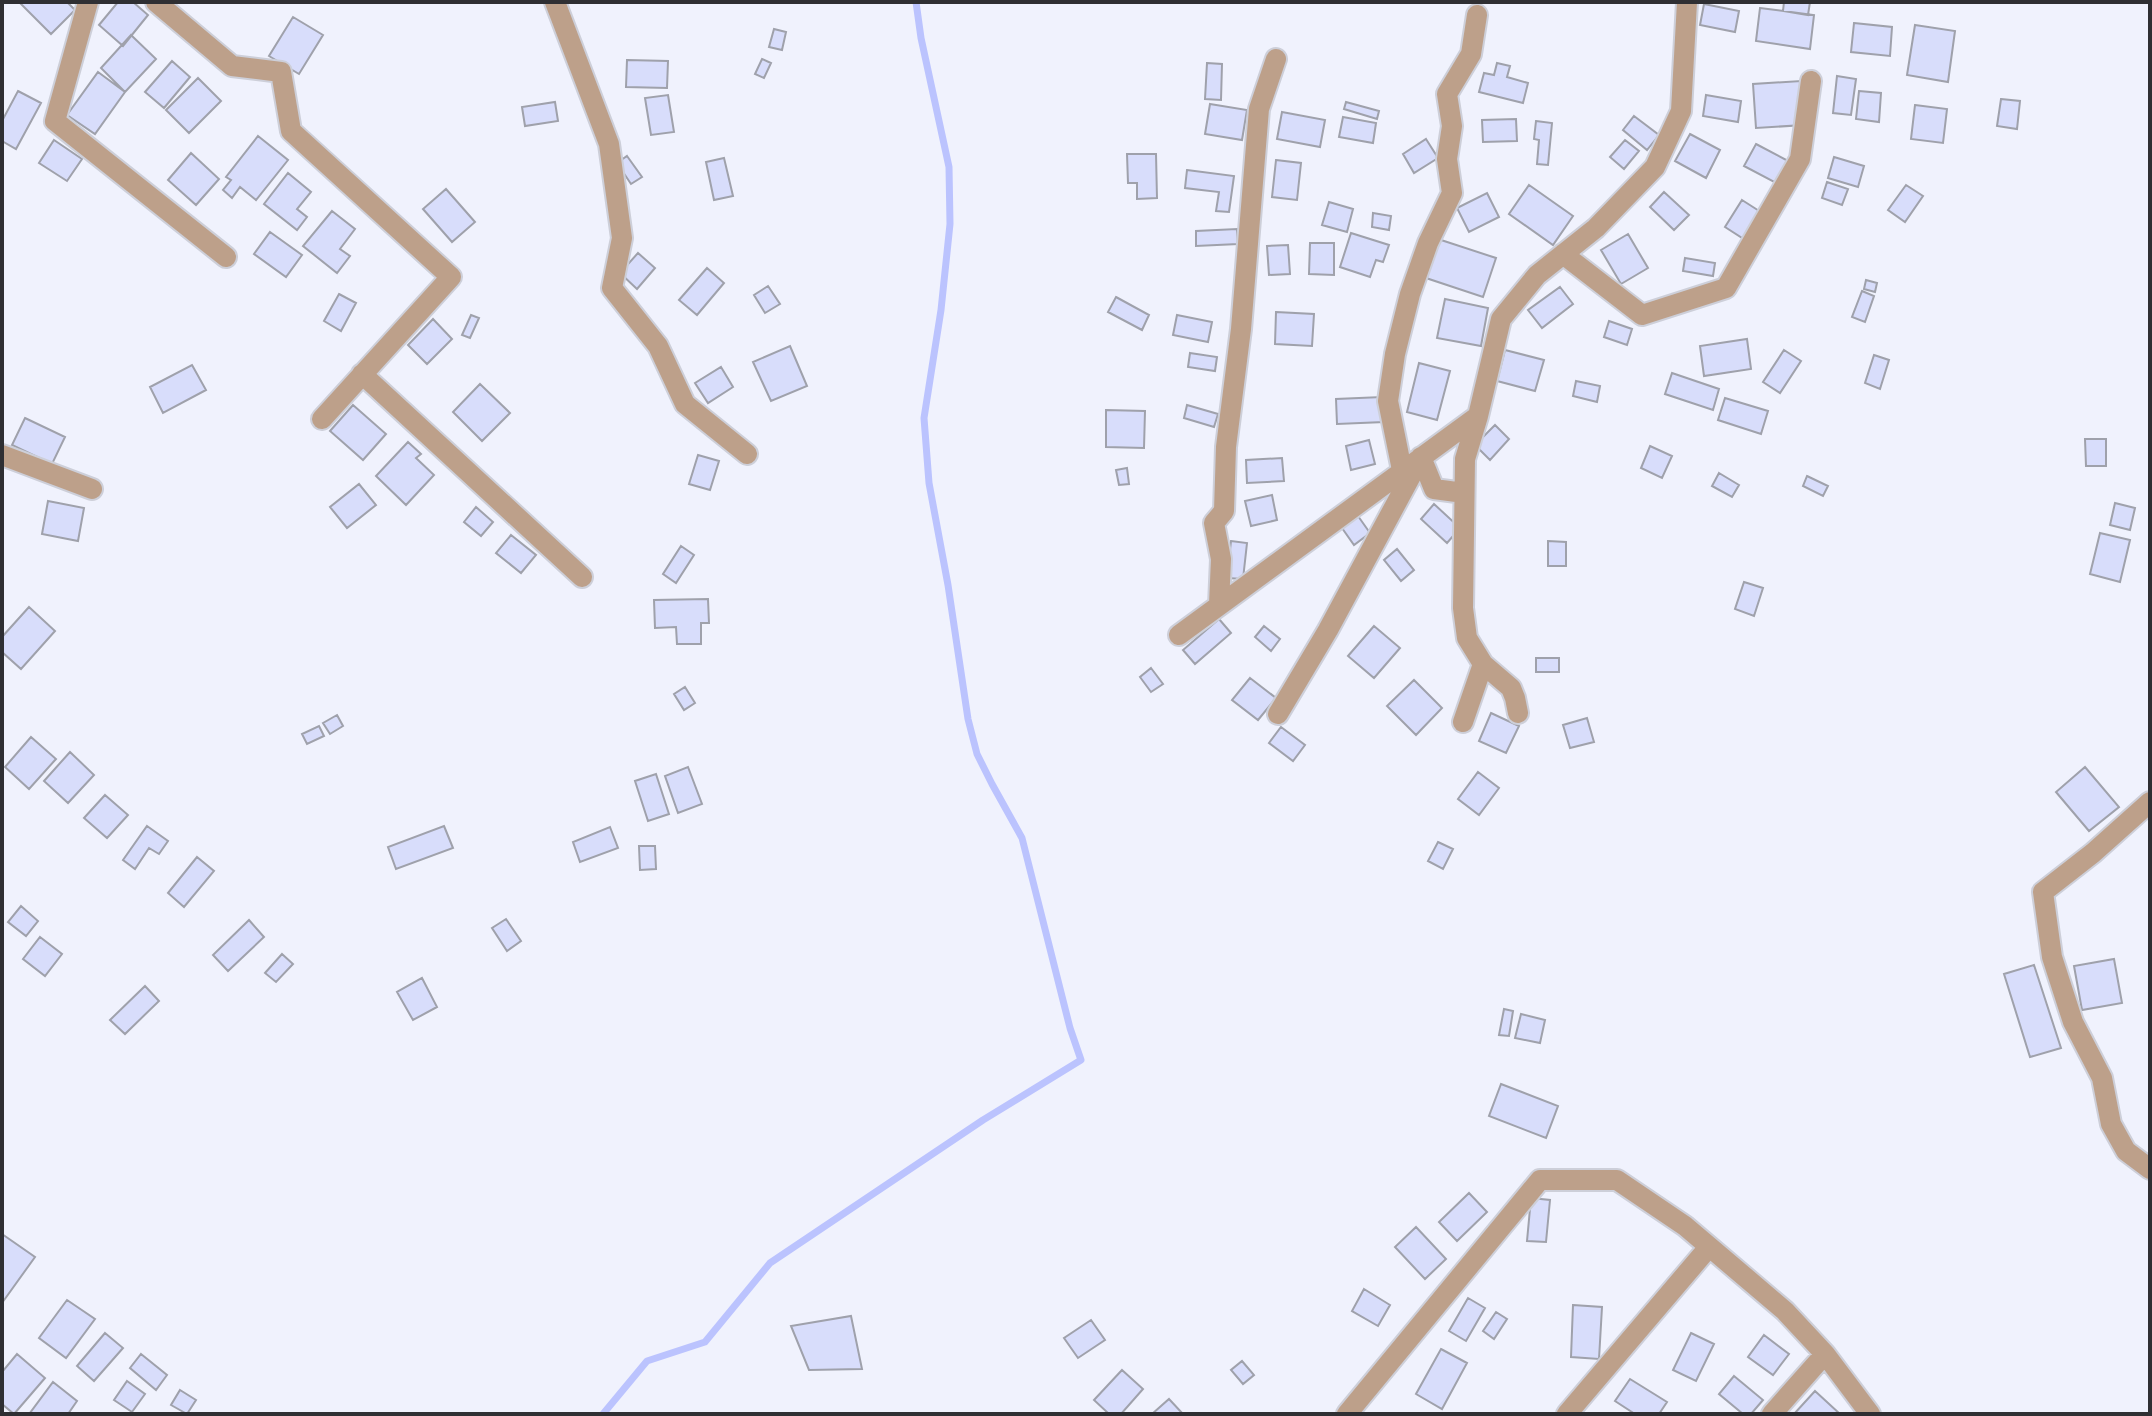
<svg xmlns="http://www.w3.org/2000/svg" width="2152" height="1416" viewBox="0 0 2152 1416" font-family="'Archivo Narrow',sans-serif">
  <style>
    .lines { fill: none; stroke-linecap: round; stroke-linejoin: round }
    .stream { stroke: #bbc3fe; stroke-width: 7 }
    .building { fill: #d8ddfb; stroke: #9fa1ab; stroke-width: 2 }
    .minor-casing { stroke: #cdcfd9; stroke-width: 24 }
    .minor { stroke: #bda08a; stroke-width: 20 }
  </style>
  <rect width="100%" height="100%" fill="#f0f2fd"/>
  <g class="lines">
    <path class="stream" d="M 603,1414 L 647,1361 L 705,1342 L 770,1263 L 983,1120 L 1081,1060 L 1070,1028 L 1022,838 L 992,784 L 977,754 L 968,719 L 948,585 L 929,483 L 924,418 L 941,310 L 950,224 L 949,167 L 921,38 L 916,2"/>
  </g>
  <path class="building" d="M 19,2 L 67,2 L 75,10 L 51,34 Z
    M 118,2 L 133,2 L 148,15 L 123,46 L 99,25 Z
    M 1784,2 L 1810,2 L 1808,15 L 1783,11 Z
    M 1704,4 L 1739,11 L 1735,32 L 1700,25 Z
    M 1760,8 L 1814,15 L 1810,49 L 1756,41 Z
    M 293,17 L 323,35 L 299,74 L 269,56 Z
    M 1854,23 L 1892,27 L 1890,56 L 1851,52 Z
    M 1915,25 L 1955,31 L 1948,82 L 1907,75 Z
    M 774,29 L 786,32 L 782,50 L 769,47 Z
    M 131,35 L 156,59 L 125,92 L 101,68 Z
    M 762,59 L 771,63 L 764,78 L 755,74 Z
    M 627,60 L 668,61 L 667,88 L 626,87 Z
    M 172,61 L 190,77 L 164,108 L 145,92 Z
    M 1207,63 L 1222,64 L 1221,100 L 1205,99 Z
    M 1497,63 L 1510,66 L 1507,77 L 1528,83 L 1523,103 L 1479,92 L 1484,73 L 1494,75 Z
    M 98,72 L 125,92 L 95,134 L 67,115 Z
    M 1837,76 L 1856,79 L 1851,115 L 1833,113 Z
    M 198,78 L 221,101 L 189,133 L 166,110 Z
    M 1801,81 L 1804,125 L 1756,128 L 1753,84 Z
    M 18,91 L 41,103 L 16,149 L 2,141 L 2,121 Z
    M 1859,91 L 1881,93 L 1879,122 L 1856,119 Z
    M 668,95 L 674,132 L 651,135 L 645,98 Z
    M 1706,95 L 1741,101 L 1738,122 L 1703,116 Z
    M 2001,99 L 2020,101 L 2017,129 L 1997,126 Z
    M 555,102 L 558,121 L 525,126 L 522,107 Z
    M 1346,102 L 1379,111 L 1377,119 L 1344,109 Z
    M 1210,104 L 1247,110 L 1242,140 L 1205,134 Z
    M 1915,105 L 1947,109 L 1943,143 L 1911,139 Z
    M 1282,112 L 1325,120 L 1320,147 L 1277,139 Z
    M 1634,116 L 1659,135 L 1647,150 L 1623,130 Z
    M 1343,117 L 1376,123 L 1373,143 L 1339,137 Z
    M 1516,119 L 1517,141 L 1483,142 L 1482,120 Z
    M 1536,121 L 1552,123 L 1548,165 L 1537,164 L 1539,140 L 1534,139 Z
    M 1690,134 L 1720,150 L 1706,178 L 1675,161 Z
    M 258,136 L 288,160 L 256,200 L 240,187 L 232,198 L 223,190 L 231,180 L 226,177 Z
    M 1426,139 L 1438,158 L 1414,173 L 1403,154 Z
    M 54,140 L 82,159 L 67,181 L 39,163 Z
    M 1625,140 L 1639,151 L 1624,169 L 1610,157 Z
    M 1756,144 L 1790,162 L 1778,184 L 1744,166 Z
    M 191,153 L 219,179 L 196,205 L 168,180 Z
    M 1127,154 L 1156,154 L 1157,198 L 1137,199 L 1137,183 L 1128,183 Z
    M 627,156 L 642,177 L 631,184 L 617,163 Z
    M 1834,157 L 1864,166 L 1858,187 L 1828,178 Z
    M 724,158 L 733,196 L 714,200 L 706,162 Z
    M 1276,160 L 1301,163 L 1297,200 L 1272,197 Z
    M 1187,170 L 1234,176 L 1229,212 L 1216,211 L 1219,192 L 1185,188 Z
    M 288,173 L 311,192 L 297,209 L 307,217 L 297,230 L 264,204 Z
    M 1827,182 L 1848,189 L 1842,205 L 1822,198 Z
    M 1529,185 L 1573,216 L 1553,245 L 1509,214 Z
    M 1906,185 L 1923,196 L 1905,222 L 1888,210 Z
    M 446,189 L 475,222 L 452,242 L 423,209 Z
    M 1664,192 L 1689,215 L 1674,230 L 1650,207 Z
    M 1487,193 L 1499,217 L 1469,232 L 1457,208 Z
    M 1742,200 L 1767,216 L 1750,243 L 1725,227 Z
    M 1329,202 L 1353,209 L 1347,232 L 1322,225 Z
    M 332,211 L 355,229 L 340,249 L 350,256 L 337,273 L 303,246 Z
    M 1373,213 L 1391,216 L 1389,230 L 1372,227 Z
    M 1237,229 L 1238,244 L 1196,246 L 1196,231 Z
    M 270,232 L 302,255 L 286,277 L 254,254 Z
    M 1351,233 L 1389,245 L 1383,262 L 1376,260 L 1370,277 L 1340,267 Z
    M 1628,234 L 1648,268 L 1621,284 L 1601,250 Z
    M 1438,239 L 1496,258 L 1483,297 L 1426,278 Z
    M 1310,243 L 1334,243 L 1334,275 L 1309,274 Z
    M 1288,245 L 1290,274 L 1269,275 L 1267,246 Z
    M 638,253 L 655,268 L 637,289 L 620,273 Z
    M 1685,258 L 1715,263 L 1713,276 L 1683,271 Z
    M 707,268 L 724,283 L 697,315 L 679,300 Z
    M 1866,280 L 1877,283 L 1875,292 L 1864,289 Z
    M 768,286 L 780,304 L 765,313 L 754,295 Z
    M 1560,287 L 1573,304 L 1542,328 L 1528,310 Z
    M 1862,291 L 1874,296 L 1865,322 L 1852,317 Z
    M 339,294 L 356,303 L 341,331 L 324,321 Z
    M 1116,297 L 1149,315 L 1142,330 L 1108,312 Z
    M 1445,299 L 1488,308 L 1481,346 L 1437,338 Z
    M 1276,312 L 1314,314 L 1312,346 L 1275,344 Z
    M 471,315 L 479,318 L 470,338 L 462,335 Z
    M 1177,315 L 1212,322 L 1208,342 L 1173,335 Z
    M 433,319 L 452,339 L 427,364 L 408,345 Z
    M 1609,321 L 1632,329 L 1627,345 L 1604,337 Z
    M 1747,339 L 1751,369 L 1704,376 L 1700,346 Z
    M 790,346 L 807,386 L 771,401 L 753,362 Z
    M 1505,350 L 1544,360 L 1535,391 L 1497,381 Z
    M 1784,350 L 1801,361 L 1780,393 L 1763,382 Z
    M 1190,353 L 1217,357 L 1215,371 L 1188,367 Z
    M 1874,355 L 1889,360 L 1880,389 L 1865,383 Z
    M 1419,363 L 1450,371 L 1437,420 L 1407,412 Z
    M 192,365 L 206,390 L 163,413 L 150,387 Z
    M 721,367 L 733,387 L 708,403 L 695,383 Z
    M 1672,373 L 1719,389 L 1713,410 L 1665,394 Z
    M 1576,381 L 1600,386 L 1597,402 L 1573,396 Z
    M 480,384 L 510,413 L 482,441 L 453,412 Z
    M 1382,397 L 1384,422 L 1337,424 L 1336,399 Z
    M 1725,398 L 1768,411 L 1761,434 L 1718,420 Z
    M 353,405 L 386,434 L 363,460 L 330,431 Z
    M 1187,405 L 1218,414 L 1214,427 L 1184,418 Z
    M 1106,410 L 1145,411 L 1144,448 L 1106,447 Z
    M 25,418 L 65,437 L 52,464 L 12,445 Z
    M 1495,425 L 1509,439 L 1490,460 L 1475,445 Z
    M 2085,439 L 2106,439 L 2106,466 L 2086,466 Z
    M 1369,440 L 1375,464 L 1351,470 L 1346,446 Z
    M 408,442 L 421,454 L 416,458 L 434,475 L 406,505 L 376,476 Z
    M 1650,446 L 1672,456 L 1662,478 L 1641,468 Z
    M 698,455 L 719,461 L 710,490 L 689,484 Z
    M 1282,458 L 1284,481 L 1247,483 L 1246,460 Z
    M 1127,468 L 1129,484 L 1119,485 L 1116,470 Z
    M 1719,473 L 1739,485 L 1732,497 L 1712,486 Z
    M 1807,476 L 1828,486 L 1823,496 L 1803,486 Z
    M 359,484 L 376,505 L 347,528 L 330,507 Z
    M 1272,495 L 1277,520 L 1251,526 L 1245,501 Z
    M 48,501 L 84,508 L 78,541 L 42,534 Z
    M 2115,503 L 2135,508 L 2130,530 L 2110,525 Z
    M 1434,504 L 1460,528 L 1447,543 L 1421,519 Z
    M 476,507 L 493,522 L 481,536 L 464,522 Z
    M 1358,516 L 1370,533 L 1354,545 L 1342,528 Z
    M 2100,533 L 2130,540 L 2120,582 L 2090,574 Z
    M 511,535 L 536,555 L 521,573 L 496,553 Z
    M 1231,541 L 1247,543 L 1243,579 L 1227,578 Z
    M 1548,541 L 1566,542 L 1566,566 L 1548,566 Z
    M 681,546 L 694,555 L 676,583 L 663,574 Z
    M 1397,549 L 1414,570 L 1401,581 L 1384,560 Z
    M 1744,582 L 1763,588 L 1754,616 L 1735,609 Z
    M 708,599 L 709,623 L 701,623 L 701,644 L 677,644 L 676,627 L 655,628 L 654,600 Z
    M 29,607 L 55,631 L 21,669 L 2,652 L 2,637 Z
    M 1219,619 L 1231,633 L 1195,664 L 1183,650 Z
    M 1264,626 L 1280,639 L 1271,651 L 1255,637 Z
    M 1374,626 L 1400,648 L 1374,678 L 1348,656 Z
    M 1536,658 L 1559,658 L 1559,672 L 1536,672 Z
    M 1151,668 L 1163,684 L 1151,692 L 1140,677 Z
    M 1250,678 L 1276,698 L 1258,720 L 1232,700 Z
    M 1414,680 L 1442,708 L 1416,735 L 1387,706 Z
    M 685,687 L 695,703 L 684,710 L 674,694 Z
    M 1491,713 L 1519,726 L 1506,753 L 1479,741 Z
    M 337,715 L 343,726 L 330,734 L 323,723 Z
    M 1587,718 L 1594,742 L 1570,748 L 1563,725 Z
    M 319,726 L 324,736 L 307,744 L 302,734 Z
    M 1281,727 L 1305,745 L 1293,761 L 1269,743 Z
    M 31,737 L 56,759 L 29,789 L 5,767 Z
    M 70,752 L 94,775 L 68,803 L 44,781 Z
    M 688,767 L 702,804 L 678,813 L 665,776 Z
    M 2085,767 L 2119,807 L 2089,831 L 2056,792 Z
    M 1478,772 L 1499,788 L 1479,815 L 1458,799 Z
    M 656,774 L 669,814 L 648,821 L 635,781 Z
    M 105,795 L 128,815 L 107,838 L 84,818 Z
    M 147,826 L 168,841 L 159,854 L 149,848 L 135,869 L 123,860 Z
    M 444,826 L 453,848 L 396,869 L 388,847 Z
    M 610,827 L 618,848 L 580,862 L 573,842 Z
    M 1438,842 L 1453,849 L 1443,869 L 1428,861 Z
    M 639,846 L 655,846 L 656,869 L 640,870 Z
    M 197,857 L 214,871 L 184,907 L 168,893 Z
    M 21,906 L 38,921 L 26,936 L 8,922 Z
    M 506,919 L 521,941 L 507,951 L 492,928 Z
    M 249,920 L 264,937 L 228,971 L 213,955 Z
    M 40,937 L 62,954 L 45,976 L 23,959 Z
    M 282,954 L 293,964 L 276,982 L 265,973 Z
    M 2114,959 L 2122,1003 L 2082,1010 L 2074,966 Z
    M 2034,965 L 2061,1048 L 2030,1057 L 2004,974 Z
    M 422,978 L 437,1007 L 413,1020 L 397,992 Z
    M 145,986 L 159,1001 L 125,1034 L 110,1020 Z
    M 1504,1009 L 1513,1011 L 1509,1036 L 1499,1035 Z
    M 1521,1014 L 1545,1020 L 1540,1043 L 1515,1038 Z
    M 1501,1084 L 1558,1106 L 1546,1138 L 1489,1116 Z
    M 1469,1193 L 1487,1212 L 1457,1241 L 1439,1222 Z
    M 1531,1198 L 1550,1200 L 1546,1242 L 1527,1241 Z
    M 1416,1227 L 1446,1259 L 1425,1279 L 1395,1247 Z
    M 2,1234 L 35,1257 L 2,1303 Z
    M 1364,1289 L 1390,1305 L 1378,1326 L 1352,1311 Z
    M 1468,1298 L 1485,1308 L 1466,1341 L 1449,1331 Z
    M 67,1300 L 95,1319 L 66,1358 L 39,1338 Z
    M 1573,1305 L 1602,1307 L 1599,1359 L 1571,1357 Z
    M 1496,1312 L 1507,1319 L 1494,1339 L 1483,1331 Z
    M 851,1316 L 862,1369 L 809,1370 L 791,1326 Z
    M 1091,1320 L 1105,1340 L 1078,1358 L 1064,1338 Z
    M 105,1333 L 123,1348 L 94,1381 L 77,1366 Z
    M 1691,1333 L 1714,1344 L 1696,1381 L 1673,1370 Z
    M 1764,1335 L 1789,1354 L 1773,1375 L 1748,1357 Z
    M 1441,1349 L 1467,1363 L 1442,1409 L 1416,1394 Z
    M 17,1354 L 45,1378 L 14,1414 L 2,1404 L 2,1372 Z
    M 141,1354 L 167,1375 L 156,1390 L 130,1368 Z
    M 1242,1361 L 1254,1375 L 1243,1384 L 1231,1370 Z
    M 1122,1370 L 1143,1389 L 1121,1414 L 1109,1414 L 1094,1400 Z
    M 1734,1376 L 1763,1400 L 1751,1414 L 1743,1414 L 1719,1394 Z
    M 1630,1379 L 1667,1402 L 1659,1414 L 1635,1414 L 1615,1401 Z
    M 127,1381 L 145,1394 L 132,1412 L 114,1400 Z
    M 53,1382 L 77,1401 L 68,1414 L 31,1414 L 30,1413 Z
    M 180,1390 L 196,1400 L 187,1414 L 171,1405 Z
    M 1815,1391 L 1840,1414 L 1794,1414 Z
    M 1169,1399 L 1183,1414 L 1152,1414 Z"/>
  <g class="lines">
    <g class="minor-casing">
      <path id="minor" d="M 88,2 L 55,121 L 226,257
        M 156,2 L 232,66 L 281,72 L 291,131 L 451,277 L 322,419
        M 555,2 L 609,144 L 622,238 L 612,288 L 658,346 L 685,404 L 747,454
        M 1563,254 L 1642,315 L 1726,288 L 1800,159 L 1811,81
        M 362,374 L 582,577
        M 1478,416 L 1465,459 L 1463,608 L 1467,638 L 1483,664 L 1511,688 L 1515,698 L 1518,713
        M 2,455 L 92,489
        M 1421,457 L 1434,489 L 1464,493
        M 1402,470 L 1388,401 L 1395,354 L 1410,294 L 1428,243 L 1452,193 L 1447,159 L 1452,126 L 1447,94 L 1471,54 L 1477,15
        M 1219,605 L 1221,559 L 1214,523 L 1224,511 L 1226,447 L 1241,329 L 1259,109 L 1276,59
        M 1179,635 L 1478,416 L 1501,319 L 1537,275 L 1596,228 L 1655,167 L 1681,111 L 1687,2
        M 1278,714 L 1328,630 L 1419,461
        M 1463,722 L 1483,664
        M 2150,802 L 2093,853 L 2043,892 L 2052,957 L 2073,1022 L 2102,1078 L 2111,1124 L 2126,1151 L 2150,1169
        M 1347,1414 L 1540,1180 L 1617,1180 L 1685,1226 L 1785,1311 L 1825,1354 L 1870,1414
        M 1567,1414 L 1709,1247
        M 1772,1414 L 1825,1354"/>
    </g>
    <use href="#minor" class="minor"/>
  </g>
  <rect width="2152" height="1416" fill="none" stroke="#2f2f33" stroke-width="8"/>
</svg>
